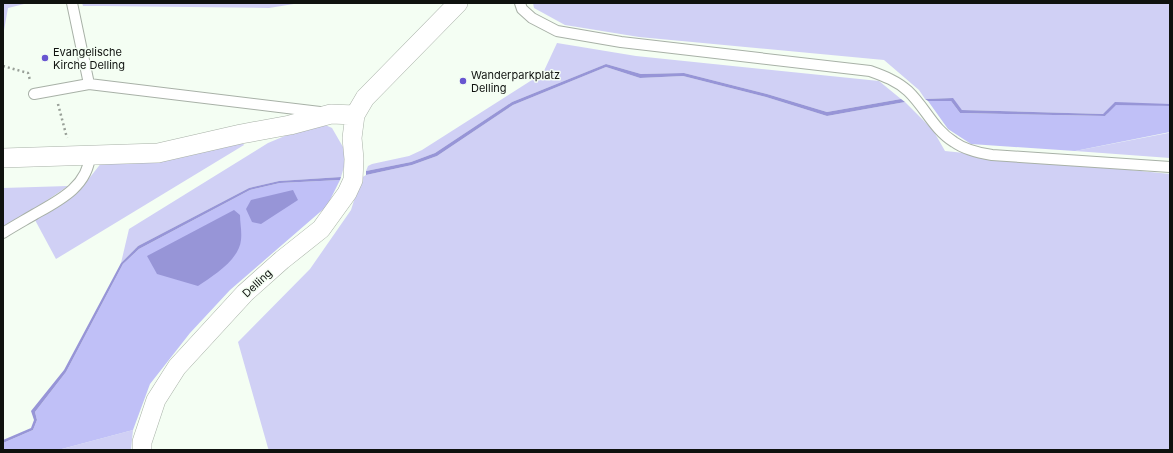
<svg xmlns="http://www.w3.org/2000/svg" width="1173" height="453" viewBox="0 0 1173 453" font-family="Inter,sans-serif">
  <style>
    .green { fill: #d0d0f5 }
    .forest { fill: #c0c0f7 }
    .water { fill: #9795d7 }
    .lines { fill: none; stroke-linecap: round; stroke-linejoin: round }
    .lane-casing { stroke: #a8b1a7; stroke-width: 12 }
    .street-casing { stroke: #a8b1a7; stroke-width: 20 }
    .path { stroke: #99a098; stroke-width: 2.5; stroke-dasharray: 2 3; stroke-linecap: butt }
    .lane { stroke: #fff; stroke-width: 10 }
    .street { stroke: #fff; stroke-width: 19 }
    .poi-dot { fill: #6856d0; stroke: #f4fef3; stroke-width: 1.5 }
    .labels { text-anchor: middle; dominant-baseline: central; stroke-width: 3; stroke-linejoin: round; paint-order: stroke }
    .poi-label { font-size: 11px; fill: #0f120f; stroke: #f4fef3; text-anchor: start }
    .street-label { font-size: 11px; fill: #0f120f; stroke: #f4fef3 }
  </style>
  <rect width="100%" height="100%" fill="#f4fef3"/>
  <path class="green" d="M 3,3 L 28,3 L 8,8 L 3,36 Z
    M 82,3 L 300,3 L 269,8 L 102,6 L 83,6 Z
    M 533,3 L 1170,3 L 1170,104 L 1103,114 L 962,110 L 952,98 L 925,99 L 919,90 L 884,60 L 639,37 L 565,25 L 534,8 Z
    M 557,43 L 636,56 L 879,81 L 901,99 L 827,112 L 767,94 L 684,73 L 641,74 L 606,64 L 512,102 L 435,153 L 411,162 L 366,171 L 368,166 L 372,164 L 409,156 L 422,150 L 543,73 Z
    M 606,67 L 640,78 L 683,76 L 766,97 L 827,116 L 905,102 L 933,130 L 945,151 L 1170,174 L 1170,450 L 269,450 L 268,448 L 238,342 L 310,269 L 351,210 L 361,178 L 366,175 L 412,165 L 437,156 L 513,105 Z
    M 323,124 L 332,128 L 343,147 L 346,160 L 341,177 L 279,181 L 249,188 L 138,246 L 121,263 L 129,229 L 268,143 L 304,128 Z
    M 1170,132 L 1170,158 L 1075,151 L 1168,133 Z
    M 241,140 L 244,145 L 56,259 L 35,220 L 80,190 L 102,162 Z
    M 68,186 L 30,212 L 3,228 L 3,188 Z
    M 133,430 L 131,450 L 58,450 Z"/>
  <path class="forest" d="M 928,101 L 951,101 L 960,113 L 1105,116 L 1116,105 L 1170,106 L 1170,132 L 1075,151 L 971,144 L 948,129 Z
    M 340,180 L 327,206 L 230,290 L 190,333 L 150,384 L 133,430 L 58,450 L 3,450 L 3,443 L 33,430 L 37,420 L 35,412 L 66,372 L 123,264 L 139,249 L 250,190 L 280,183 Z"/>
  <path class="water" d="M 606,64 L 641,74 L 684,73 L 767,94 L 827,112 L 901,99 L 905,102 L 827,116 L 766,97 L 683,76 L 640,78 L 606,67 L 513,105 L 437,156 L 412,165 L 366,175 L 366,171 L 411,162 L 435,153 L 512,102 Z
    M 953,98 L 962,110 L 1103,114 L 1115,102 L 1170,104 L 1170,106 L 1116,105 L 1105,116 L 960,113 L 951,101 L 928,101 L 925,99 Z
    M 341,177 L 340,180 L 280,183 L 250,190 L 139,249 L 123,264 L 66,372 L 35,412 L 37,420 L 33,430 L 3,443 L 3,440 L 31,428 L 34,420 L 31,411 L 64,370 L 121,263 L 138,246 L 249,188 L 279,181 Z
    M 293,190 L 298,200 L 261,224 L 252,222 L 246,209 L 251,200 Z
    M 234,210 L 240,215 C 240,223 242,231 241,240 C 239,260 213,276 198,286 L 157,274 L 147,256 Z"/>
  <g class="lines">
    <g class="lane-casing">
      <path id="lane" d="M 72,3 L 89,84
        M 520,3 L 522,9 L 532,18 L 557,31 L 621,42 L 870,71 C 884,76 897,81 908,91 C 925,107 934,130 954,142 C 965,150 979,153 992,155 L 1170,167
        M 34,94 L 89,84 L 320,112
        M 3,233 C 14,226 25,220 35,214 C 60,200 88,186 90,155"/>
    </g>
    <g class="street-casing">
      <path id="street" d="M 3,158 L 158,153 L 241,134 L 290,125 L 331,114 L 355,115
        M 142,450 L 142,442 L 156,400 L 177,367 L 245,293 L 282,260 L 321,229 L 347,193 L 353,180 L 354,159 L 352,138 L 355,115 L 365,98 L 458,3"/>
    </g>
    <path class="path" d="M 3,66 L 28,73 L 30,80
      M 58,104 L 67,138"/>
    <use href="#lane" class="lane"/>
    <use href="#street" class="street"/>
  </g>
  <g class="poi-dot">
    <circle cx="45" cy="58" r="4"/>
    <circle cx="463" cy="81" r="4"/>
  </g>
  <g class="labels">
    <g class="poi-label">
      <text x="53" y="52">Evangelische<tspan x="53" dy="13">Kirche Delling</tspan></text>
      <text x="471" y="75">Wanderparkplatz<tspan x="471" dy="13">Delling</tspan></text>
    </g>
    <g class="street-label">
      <text transform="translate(257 283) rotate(-43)">Delling</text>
    </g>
  </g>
  <rect width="1173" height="453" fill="none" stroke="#0f120f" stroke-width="8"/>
</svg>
